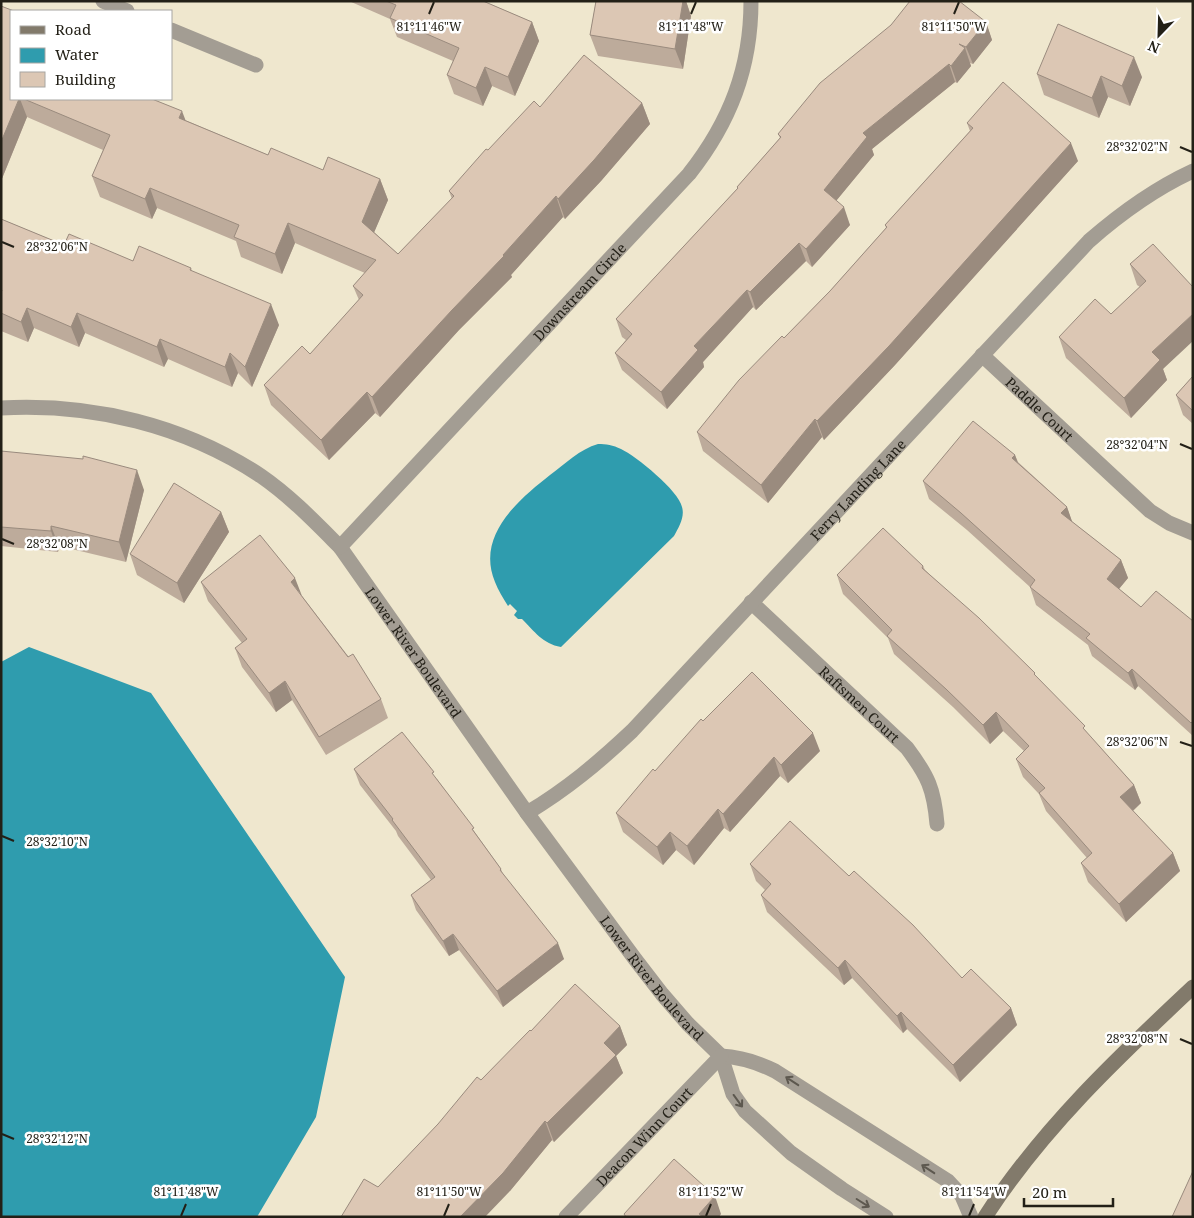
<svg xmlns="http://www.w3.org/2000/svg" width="1194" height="1218" viewBox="0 0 1194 1218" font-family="'Noto Serif',serif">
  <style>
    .water { fill: #2f9cae }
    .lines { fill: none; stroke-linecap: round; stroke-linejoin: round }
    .street { stroke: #a39d93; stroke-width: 15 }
    .secondary { stroke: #827a6b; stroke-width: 15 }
    .wall { fill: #bdab9b }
    .shaded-wall { fill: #9a8b7e }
    .building { fill: #dcc7b4; stroke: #9a8b7e }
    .oneway { stroke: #5d584f }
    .ticks { fill: none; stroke: #232017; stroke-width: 2 }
    .labels { text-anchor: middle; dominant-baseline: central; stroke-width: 5; stroke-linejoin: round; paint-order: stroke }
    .street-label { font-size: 14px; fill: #232017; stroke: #fff }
    .ticks-label { font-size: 12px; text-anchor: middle; fill: #232017; stroke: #fff; stroke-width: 5; stroke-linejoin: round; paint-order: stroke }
  </style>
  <rect width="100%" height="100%" fill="#efe7ce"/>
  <path class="water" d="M 598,444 C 606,444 613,445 621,449 C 636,456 679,491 682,507 C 685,517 679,527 674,536 L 561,647 C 543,644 534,631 522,619 L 518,619 L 514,615 L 517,611 L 510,604 L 508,606 C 503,598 498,590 495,582 C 476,536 517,501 550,475 C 565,464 580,449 598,444 Z
    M 29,647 L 151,693 L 345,977 L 316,1117 L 257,1217 L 1,1217 L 1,662 Z"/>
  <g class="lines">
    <g class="street">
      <path d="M 103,1 L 127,11"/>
      <path d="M 171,30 L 256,65"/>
      <path id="s1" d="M 982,355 L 1150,511 L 1169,523 L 1193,533"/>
      <path id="s2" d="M 1,408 C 92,403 184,425 261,476 C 290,496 315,522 340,547 L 527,813 L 635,959 L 662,994 L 688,1024 L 721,1056 L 733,1094 L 745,1111 L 791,1153 L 842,1189 L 886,1217"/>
      <path id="s3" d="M 340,547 L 689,174 C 730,122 751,68 751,1"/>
      <path id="s4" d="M 751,602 L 907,748 C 928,776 934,789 937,824"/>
      <path id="s5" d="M 527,813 C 567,789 598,763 632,731 L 1089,241 C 1121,213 1154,189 1193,171"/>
      <path d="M 721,1056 C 741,1057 757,1062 775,1071 L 948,1181 L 962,1196 L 971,1217"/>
      <path id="s6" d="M 566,1217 L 721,1056"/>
    </g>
    <path class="secondary" d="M 985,1217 C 1042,1129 1117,1058 1193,987"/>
  </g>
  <path class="wall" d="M 349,1 L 483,1 L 532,22 L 539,41 L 515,96 L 492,86 L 483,106 L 454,94 L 447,75 L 453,61 L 397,37 L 390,19 Z
    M 596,1 L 686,1 L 691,16 L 683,69 L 598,56 L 590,35 Z
    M 1,6 L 11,99 L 152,99 L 185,120 L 268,155 L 323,170 L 380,179 L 388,200 L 374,232 L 398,254 L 452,199 L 449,191 L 488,150 L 540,107 L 642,103 L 650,124 L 601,181 L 565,219 L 563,217 L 511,275 L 512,277 L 459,330 L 380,417 L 375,413 L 329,460 L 271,405 L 264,385 L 310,354 L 359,300 L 353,286 L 365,273 L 295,243 L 282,274 L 241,257 L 236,241 L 157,208 L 152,219 L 100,197 L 92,176 L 103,150 L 27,117 L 1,181 Z
    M 986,22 L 992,40 L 973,64 L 970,63 L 971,66 L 957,83 L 955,82 L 872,149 L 874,155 L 836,201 L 850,225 L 812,267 L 806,261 L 756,310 L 753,307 L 703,362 L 704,367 L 667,409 L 622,370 L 615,353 L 626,340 L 622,337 L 616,319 L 737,189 L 737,187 L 780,138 L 778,134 Z
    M 1037,74 L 1142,77 L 1130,106 L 1108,97 L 1099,118 L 1044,95 Z
    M 967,123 L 1078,161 L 895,365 L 824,440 L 822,437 L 768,503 L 703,451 L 697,432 L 784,338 L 830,291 L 886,228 L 885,225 L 970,131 Z
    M 1,219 L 64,245 L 133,261 L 191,268 L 192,271 L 279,325 L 252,387 L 238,373 L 232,387 L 168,359 L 164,367 L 85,333 L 79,347 L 34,328 L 28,342 L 1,331 Z
    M 1130,264 L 1193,287 L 1163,369 L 1167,380 L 1131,418 L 1066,358 L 1059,337 L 1111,314 L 1140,287 L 1137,285 Z
    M 1193,376 L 1193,424 L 1183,415 L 1176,395 Z
    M 1,451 L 144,490 L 126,562 L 59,546 L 58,552 L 1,546 Z
    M 1015,455 L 1018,462 L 1067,507 L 1072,522 L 1121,560 L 1128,578 L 1119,589 L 1141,607 L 1193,621 L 1193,736 L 1138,686 L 1135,690 L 1092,656 L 1088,645 L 1036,605 L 1030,587 L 967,530 L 929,499 L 923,481 Z
    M 221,512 L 229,532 L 184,603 L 137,575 L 130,554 Z
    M 923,566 L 925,570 L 1036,676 L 1134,785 L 1141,803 L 1133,811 L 1173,853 L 1180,871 L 1126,922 L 1088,882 L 1081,863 L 1087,858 L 1046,811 L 1039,794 L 1023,777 L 1016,759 L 1024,751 L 1003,731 L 990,744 L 953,707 L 894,654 L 888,638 L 843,594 L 837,575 Z
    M 201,582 L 302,596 L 381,699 L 388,718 L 326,755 L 292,700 L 276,712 L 242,667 L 235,648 L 242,643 L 208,601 Z
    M 703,721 L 820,751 L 788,783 L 780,776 L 730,832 L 724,828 L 694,865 L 676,850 L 663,865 L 623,832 L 616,813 Z
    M 354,769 L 437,779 L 501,869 L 503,874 L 564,959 L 503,1007 L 459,950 L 449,956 L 416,910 L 411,895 L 431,880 L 398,836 L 396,831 L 360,785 Z
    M 750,864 L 849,876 L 962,978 L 1011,1008 L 1017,1025 L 960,1082 L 907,1029 L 903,1033 L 852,978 L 844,985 L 767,912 L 761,895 L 765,890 L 756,881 Z
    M 620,1026 L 627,1045 L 616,1056 L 623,1073 L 554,1142 L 552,1140 L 510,1191 L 378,1187 L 481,1080 L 531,1031 Z"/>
  <path class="shaded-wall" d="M 683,1 L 686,1 L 691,16 L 683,69 L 675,49 Z
    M 532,22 L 539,41 L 515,96 L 508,77 Z
    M 986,22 L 992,40 L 973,64 L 966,47 Z
    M 965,48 L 971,66 L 957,83 L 951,66 Z
    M 1134,57 L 1142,77 L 1130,106 L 1122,86 Z
    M 949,64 L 955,82 L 872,149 L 874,155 L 831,207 L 824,190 L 863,133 Z
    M 485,67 L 492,86 L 483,106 L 476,88 Z
    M 1101,76 L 1108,97 L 1099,118 L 1092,98 Z
    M 19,99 L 20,99 L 27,117 L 1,181 L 1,142 Z
    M 642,103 L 650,124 L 601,181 L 565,219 L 558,199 Z
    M 182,111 L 190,132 L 179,118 Z
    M 1071,143 L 1078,161 L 895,365 L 824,440 L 817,421 Z
    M 380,179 L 388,200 L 370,242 L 362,222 Z
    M 150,188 L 157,208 L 152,219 L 145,199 Z
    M 556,196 L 563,217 L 511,275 L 512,277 L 459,330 L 380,417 L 372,397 L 452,310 L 503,255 Z
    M 844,207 L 850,225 L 812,267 L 806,249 Z
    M 288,223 L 295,243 L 282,274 L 275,254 Z
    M 799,243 L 806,261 L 756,310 L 750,292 Z
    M 747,290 L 753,307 L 703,362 L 704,367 L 667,409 L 661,392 L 694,346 Z
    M 271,304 L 279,325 L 252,387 L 245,367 Z
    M 27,308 L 34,328 L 28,342 L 21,322 Z
    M 77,313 L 85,333 L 79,347 L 71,327 Z
    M 1193,314 L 1193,341 L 1163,369 L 1167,380 L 1131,418 L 1124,398 L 1152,352 Z
    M 160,339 L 168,359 L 164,367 L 157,347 Z
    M 230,353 L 238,373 L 232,387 L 225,367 Z
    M 367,392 L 375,413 L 329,460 L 321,440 Z
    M 815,419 L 822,437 L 768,503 L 761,485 Z
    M 1015,455 L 1021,472 L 1012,458 Z
    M 137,470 L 144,490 L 126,562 L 119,542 Z
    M 1067,507 L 1073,524 L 1061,513 Z
    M 221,512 L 229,532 L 184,603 L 177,583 Z
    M 51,526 L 59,546 L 58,552 L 51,531 Z
    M 1121,560 L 1128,578 L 1113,596 L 1107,579 Z
    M 295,578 L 302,596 L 291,582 Z
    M 1132,669 L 1138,686 L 1135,690 L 1128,673 Z
    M 285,681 L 292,700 L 276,712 L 269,693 Z
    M 996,712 L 1003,731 L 990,744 L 983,725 Z
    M 813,733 L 820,751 L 788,783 L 781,765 Z
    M 774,757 L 780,776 L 730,832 L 723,814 Z
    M 1134,785 L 1141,803 L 1127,816 L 1120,797 Z
    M 718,809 L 724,828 L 694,865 L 687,846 Z
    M 670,832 L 676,850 L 663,865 L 657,847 Z
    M 1173,853 L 1180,871 L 1126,922 L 1119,904 Z
    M 453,934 L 459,950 L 449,956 L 443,941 Z
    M 558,943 L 564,959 L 503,1007 L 497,991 Z
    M 845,960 L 852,978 L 844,985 L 838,968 Z
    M 1011,1008 L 1017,1025 L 960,1082 L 953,1065 Z
    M 901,1012 L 907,1029 L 903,1033 L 897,1016 Z
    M 620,1026 L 627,1045 L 616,1056 L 623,1073 L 554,1142 L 547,1123 L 604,1043 Z
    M 545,1121 L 552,1140 L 510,1191 L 485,1217 L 460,1217 Z
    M 715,1196 L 721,1214 L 719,1217 L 701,1217 L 699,1214 Z"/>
  <path class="building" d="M 386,1 L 483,1 L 532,22 L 508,77 L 485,67 L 476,88 L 447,75 L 459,48 L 390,18 L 396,5 Z
    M 596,1 L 683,1 L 675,49 L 590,35 Z
    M 910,1 L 959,1 L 986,22 L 966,47 L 959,44 L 965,48 L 951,66 L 949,64 L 863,133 L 867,137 L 824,190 L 844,207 L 806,249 L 799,243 L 750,292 L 747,290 L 694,346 L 698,350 L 661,392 L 615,353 L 632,334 L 616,319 L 738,188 L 737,187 L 781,137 L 778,134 L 820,83 L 891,25 Z
    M 1,6 L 14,11 L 11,11 L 11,99 L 19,99 L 1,142 Z
    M 1058,24 L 1134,57 L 1122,86 L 1101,76 L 1092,98 L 1037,74 Z
    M 584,55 L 642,103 L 594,160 L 558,199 L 556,196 L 503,255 L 504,256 L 452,310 L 372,397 L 367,392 L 321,440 L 264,385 L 302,346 L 310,354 L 363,295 L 353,286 L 376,260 L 288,223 L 275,254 L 234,237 L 239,225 L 150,188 L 145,199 L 92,176 L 110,135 L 24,99 L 152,99 L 182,111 L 179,118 L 268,155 L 271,148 L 323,170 L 328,157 L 380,179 L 362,222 L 398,254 L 454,196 L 449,191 L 486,149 L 488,150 L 534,101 L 540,107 Z
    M 1003,82 L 1071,143 L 889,346 L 817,421 L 815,419 L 761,485 L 697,432 L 739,380 L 782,336 L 784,338 L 830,291 L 887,227 L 885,225 L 973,128 L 967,123 Z
    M 1,219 L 64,245 L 69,234 L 133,261 L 139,246 L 191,268 L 190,270 L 271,304 L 245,367 L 230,353 L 225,367 L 160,339 L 157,347 L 77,313 L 71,327 L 27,308 L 21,322 L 1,313 L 1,293 L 2,290 L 1,289 Z
    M 1153,244 L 1193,287 L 1193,314 L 1152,352 L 1160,360 L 1124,398 L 1059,337 L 1095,299 L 1111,314 L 1146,281 L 1130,264 Z
    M 1193,376 L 1193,411 L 1176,395 Z
    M 973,421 L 1015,455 L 1012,458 L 1067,507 L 1061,513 L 1121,560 L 1107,579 L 1141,607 L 1156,591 L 1193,621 L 1193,721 L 1191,723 L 1132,669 L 1128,673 L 1086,638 L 1090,634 L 1030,587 L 1035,580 L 961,513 L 923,481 Z
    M 1,451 L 83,459 L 83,456 L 137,470 L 119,542 L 51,526 L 51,531 L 1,527 Z
    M 174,483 L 221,512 L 177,583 L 130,554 Z
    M 883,528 L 923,566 L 922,568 L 979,618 L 1035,673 L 1034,674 L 1085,726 L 1083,728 L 1134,785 L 1120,797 L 1173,853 L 1119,904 L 1081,863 L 1092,853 L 1039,793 L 1045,788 L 1016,759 L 1029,746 L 996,712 L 983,725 L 946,689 L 887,636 L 892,630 L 837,575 Z
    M 260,535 L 295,578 L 291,582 L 348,657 L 353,654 L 381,699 L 319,737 L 285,681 L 269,693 L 235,648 L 247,639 L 201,582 Z
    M 752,672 L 813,733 L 781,765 L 774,757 L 723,814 L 718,809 L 687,846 L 670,832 L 657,847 L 616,813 L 653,769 L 655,771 L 701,719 L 703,721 Z
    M 402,732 L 434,772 L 432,773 L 474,828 L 472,829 L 501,869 L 500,870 L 558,943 L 497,991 L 453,934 L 443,941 L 411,895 L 435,877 L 392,820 L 393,819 L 354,769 Z
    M 790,821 L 849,876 L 854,871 L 913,925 L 962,978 L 971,969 L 1011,1008 L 953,1065 L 901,1012 L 897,1016 L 845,960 L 838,968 L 761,895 L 771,884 L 750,864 Z
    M 575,984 L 620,1026 L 604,1043 L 616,1055 L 547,1123 L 545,1121 L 503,1173 L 460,1217 L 341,1217 L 364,1179 L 378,1187 L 438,1124 L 477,1077 L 481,1080 L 530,1030 L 531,1031 Z
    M 674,1159 L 715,1196 L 699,1214 L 703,1217 L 626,1217 L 624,1214 Z
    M 1193,1171 L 1193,1217 L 1172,1217 Z"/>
  <defs><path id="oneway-shaft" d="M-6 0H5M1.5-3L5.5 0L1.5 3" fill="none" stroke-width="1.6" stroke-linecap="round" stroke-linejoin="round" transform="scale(1.25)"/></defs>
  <g class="oneway">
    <use href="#oneway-shaft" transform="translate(792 1081) rotate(-147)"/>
    <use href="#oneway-shaft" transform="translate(738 1101) rotate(54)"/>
    <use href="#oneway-shaft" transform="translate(928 1169) rotate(-147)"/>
    <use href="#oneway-shaft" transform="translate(863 1203) rotate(32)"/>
  </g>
  <path class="ticks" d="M 429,14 L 434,2M 691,14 L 696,2M 954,14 L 959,2M 1180,147 L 1192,152M 2,242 L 14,247M 1180,444 L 1192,449M 2,539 L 14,544M 1180,742 L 1192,746M 2,836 L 14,841M 1180,1039 L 1192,1044M 2,1134 L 14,1139M 181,1216 L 186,1204M 444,1216 L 449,1204M 706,1216 L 711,1204M 969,1216 L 974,1204"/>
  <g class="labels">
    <g class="street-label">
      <text stroke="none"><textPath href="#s3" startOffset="350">Downstream Circle</textPath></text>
      <text stroke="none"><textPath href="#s1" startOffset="79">Paddle Court</textPath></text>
      <text stroke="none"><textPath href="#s5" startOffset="464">Ferry Landing Lane</textPath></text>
      <text stroke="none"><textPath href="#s2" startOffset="508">Lower River Boulevard</textPath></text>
      <text stroke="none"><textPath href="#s4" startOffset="149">Raftsmen Court</textPath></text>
      <text stroke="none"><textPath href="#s2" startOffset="912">Lower River Boulevard</textPath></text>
      <text stroke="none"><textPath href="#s6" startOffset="112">Deacon Winn Court</textPath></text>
    </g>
  </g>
  <g class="ticks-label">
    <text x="429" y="31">81°11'46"W</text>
    <text x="691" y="31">81°11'48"W</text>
    <text x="954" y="31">81°11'50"W</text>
    <text x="1137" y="151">28°32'02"N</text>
    <text x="57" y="251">28°32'06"N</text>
    <text x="1137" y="449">28°32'04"N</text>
    <text x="57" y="548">28°32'08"N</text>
    <text x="1137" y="746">28°32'06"N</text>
    <text x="57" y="846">28°32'10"N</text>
    <text x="1137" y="1043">28°32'08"N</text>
    <text x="57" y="1143">28°32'12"N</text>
    <text x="186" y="1196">81°11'48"W</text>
    <text x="449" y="1196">81°11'50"W</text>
    <text x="711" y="1196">81°11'52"W</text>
    <text x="974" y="1196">81°11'54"W</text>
  </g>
  <rect width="1194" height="1218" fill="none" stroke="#232017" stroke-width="5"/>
  <rect x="10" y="10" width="162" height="90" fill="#ffffff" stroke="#a7a6a2"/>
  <rect x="20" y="26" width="25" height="8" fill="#827a6b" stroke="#a7a6a2"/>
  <text x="55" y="35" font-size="15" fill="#232017">Road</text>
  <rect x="20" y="48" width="25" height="15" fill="#2f9cae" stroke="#a7a6a2"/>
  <text x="55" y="60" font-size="15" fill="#232017">Water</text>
  <rect x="20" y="72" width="25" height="15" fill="#dcc7b4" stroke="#a7a6a2"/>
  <text x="55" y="85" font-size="15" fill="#232017">Building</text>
  <g transform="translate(1159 35) rotate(203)" stroke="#ffffff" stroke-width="4" paint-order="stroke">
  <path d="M0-4L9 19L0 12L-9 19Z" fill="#232017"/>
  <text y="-8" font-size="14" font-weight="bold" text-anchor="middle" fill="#232017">N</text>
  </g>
  <path d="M1024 1198v8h89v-8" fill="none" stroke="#232017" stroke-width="2.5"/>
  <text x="1032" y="1198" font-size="15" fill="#232017" stroke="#ffffff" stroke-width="4" paint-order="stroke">20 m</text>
</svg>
